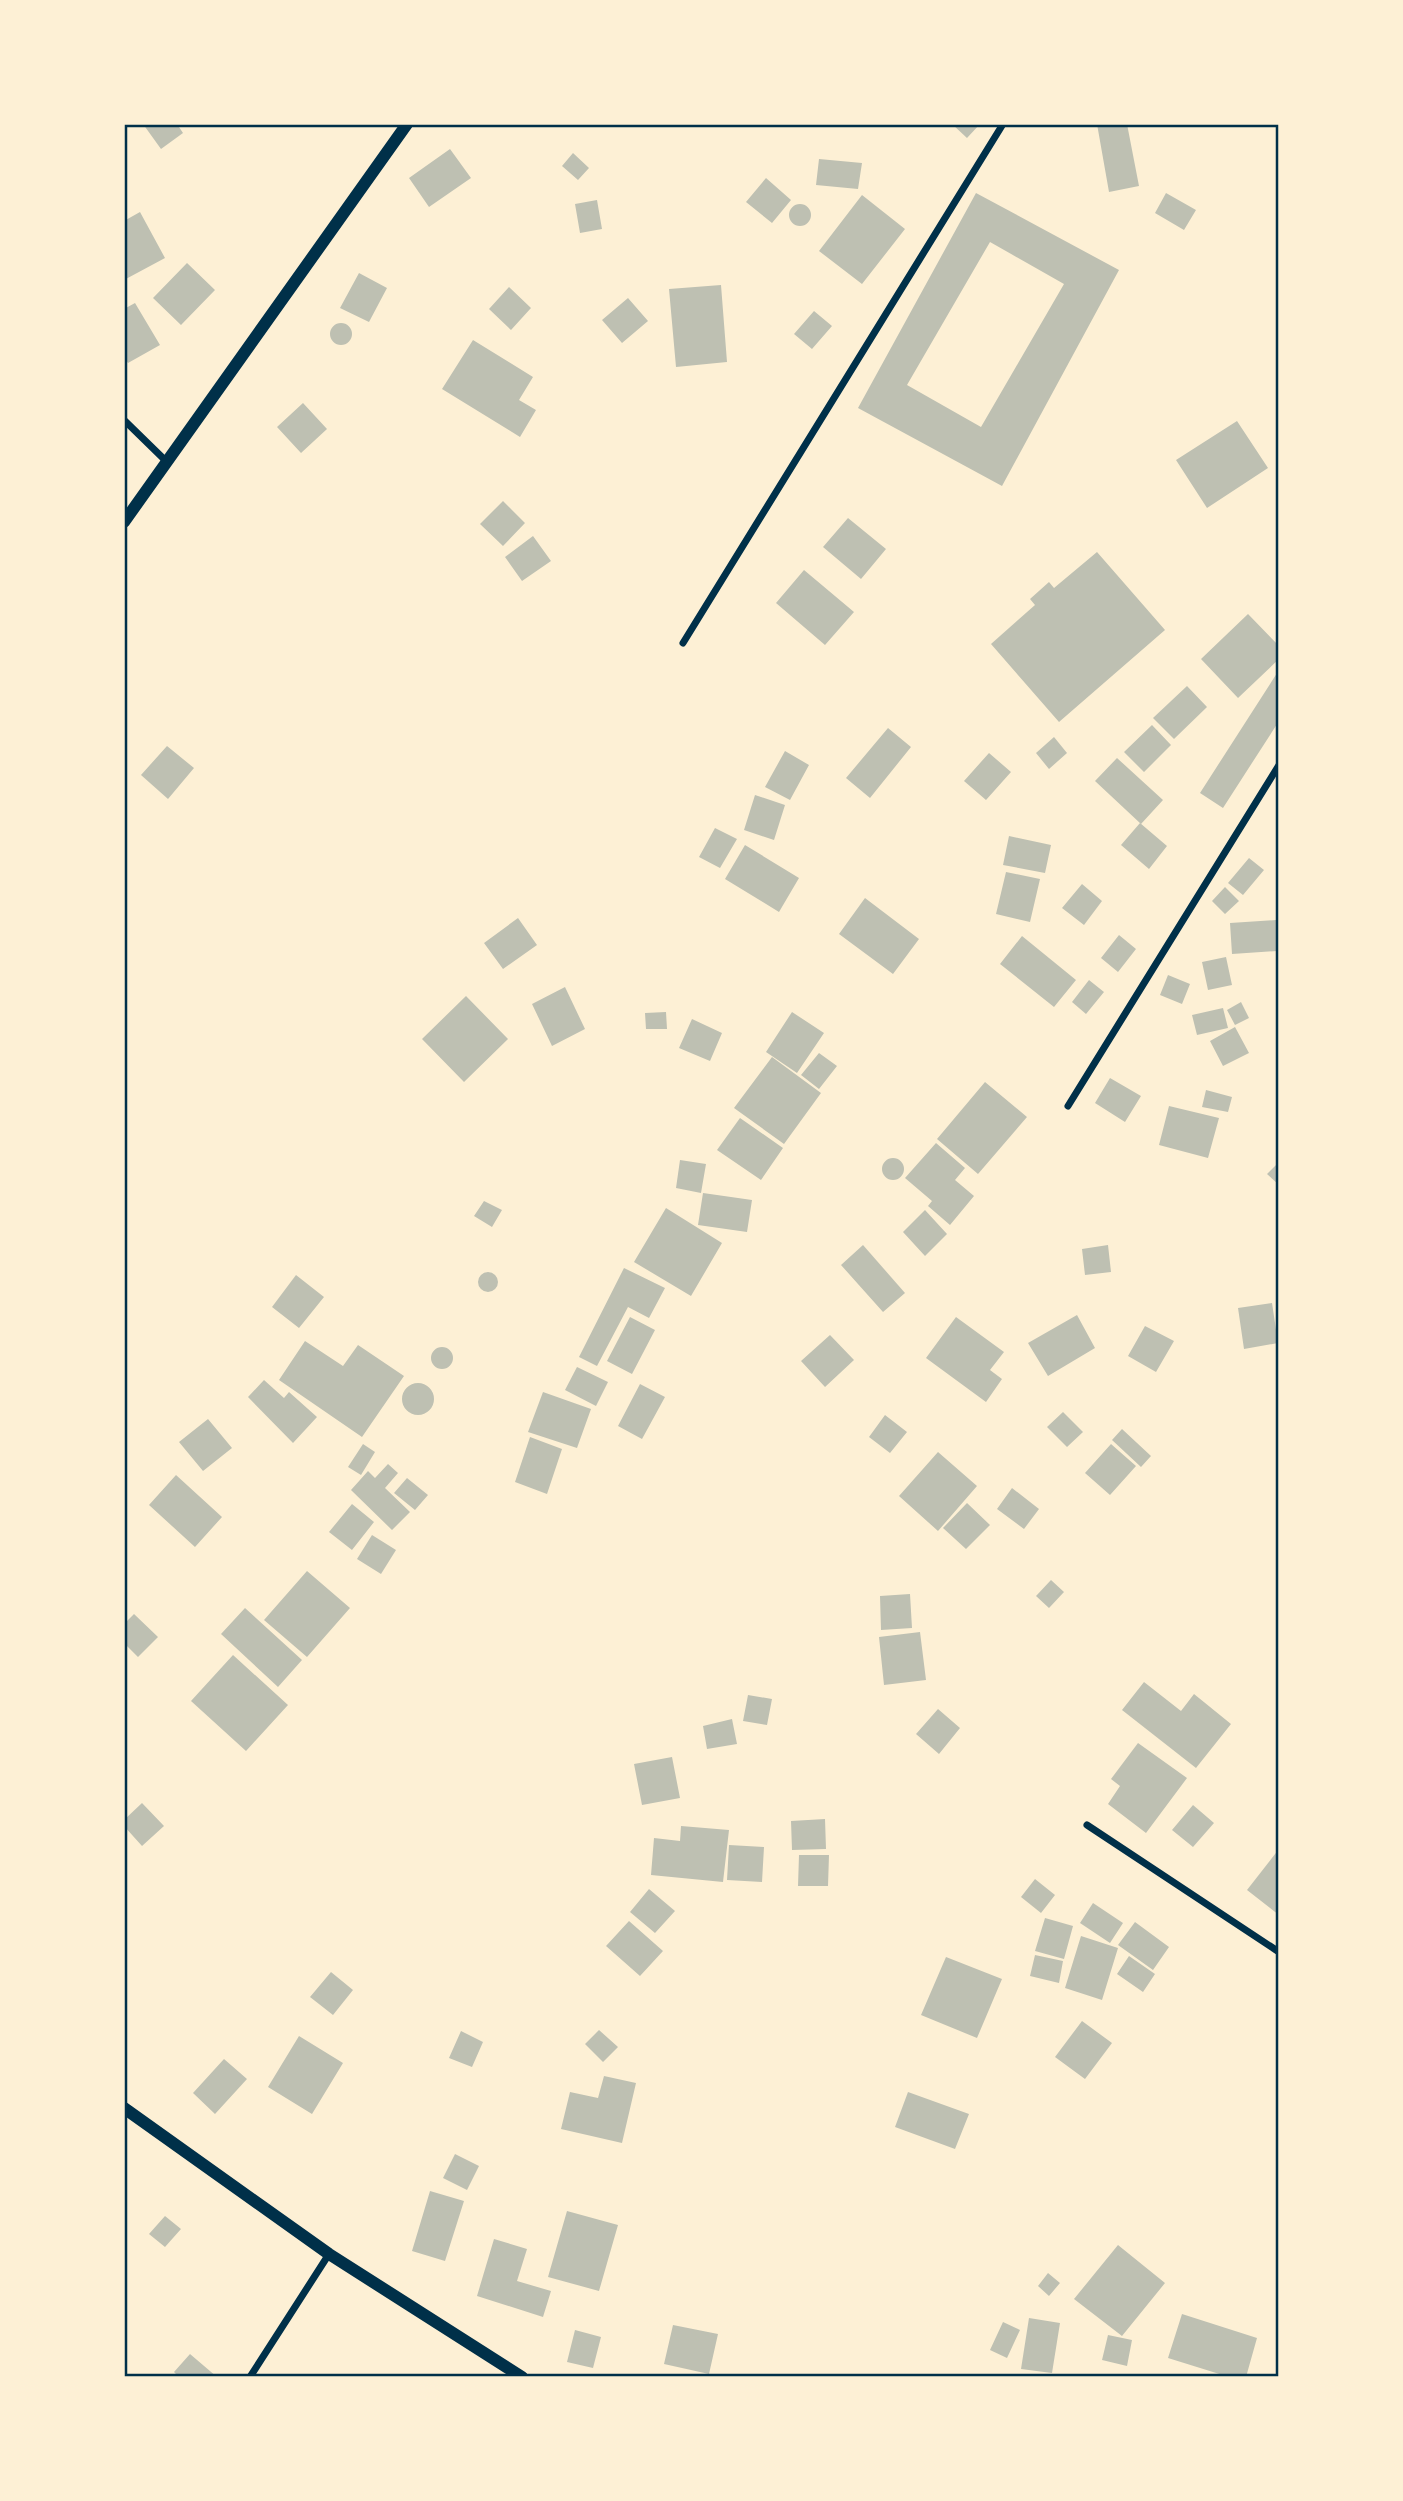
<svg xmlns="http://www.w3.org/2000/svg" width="1403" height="2501" viewBox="0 0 1403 2501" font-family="Inter,sans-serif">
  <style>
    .building { fill: #bec0b2; fill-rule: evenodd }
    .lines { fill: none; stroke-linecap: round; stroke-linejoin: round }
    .minor { stroke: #003049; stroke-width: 7 }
    .tertiary { stroke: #003049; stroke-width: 12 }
    .neatline { fill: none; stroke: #003049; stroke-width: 2.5 }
  </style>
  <rect width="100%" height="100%" fill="#fdf0d5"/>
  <path class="building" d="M 143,124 L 177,124 L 183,133 L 161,149 Z
    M 952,124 L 980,124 L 967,138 Z
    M 1097,124 L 1127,124 L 1139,186 L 1109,192 Z
    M 450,149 L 471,178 L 429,207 L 409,178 Z
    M 573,153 L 589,168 L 578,180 L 562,166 Z
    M 819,159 L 862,163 L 858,189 L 816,185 Z
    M 766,178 L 791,200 L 772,223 L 746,202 Z
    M 976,193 L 1119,270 L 1002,486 L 858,408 ZM 990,242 L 1064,284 L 981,427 L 907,385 Z
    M 1166,193 L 1196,210 L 1184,230 L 1155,213 Z
    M 862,195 L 905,229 L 862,284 L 819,251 Z
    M 597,200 L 602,229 L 580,233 L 575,204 Z
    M789 215a11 11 0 1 1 22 0a11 11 0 1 1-22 0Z
    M 140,212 L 165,258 L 124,280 L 124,221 Z
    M 187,263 L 215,290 L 181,325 L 153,298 Z
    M 359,273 L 387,288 L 369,322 L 340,308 Z
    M 721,285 L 727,362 L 676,367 L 669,289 Z
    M 509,287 L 531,308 L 511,330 L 489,309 Z
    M 628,298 L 648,321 L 622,343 L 602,320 Z
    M 135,303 L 160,345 L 128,363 L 124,357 L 124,309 Z
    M 814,311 L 832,326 L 812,349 L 794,334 Z
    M330 334a11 11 0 1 1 22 0a11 11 0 1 1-22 0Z
    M 473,340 L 533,377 L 519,400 L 536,410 L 520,437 L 442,389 Z
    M 303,403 L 327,429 L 301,453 L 277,427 Z
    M 1237,421 L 1268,468 L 1207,508 L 1176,460 Z
    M 503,501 L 525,523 L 503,546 L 480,524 Z
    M 848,518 L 886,549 L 861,579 L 823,547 Z
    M 533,536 L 551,561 L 522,581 L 505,557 Z
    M 1097,552 L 1165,630 L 1059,722 L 991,644 L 1035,605 L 1030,599 L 1049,582 L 1054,588 Z
    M 804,570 L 854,612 L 825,645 L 776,603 Z
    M 1248,614 L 1279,646 L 1279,659 L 1238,698 L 1201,659 Z
    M 1279,670 L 1279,721 L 1223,808 L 1200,793 Z
    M 1187,686 L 1207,707 L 1174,739 L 1153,718 Z
    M 1152,725 L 1171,745 L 1144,772 L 1124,752 Z
    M 888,728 L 911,747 L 870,798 L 846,778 Z
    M 1054,737 L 1067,753 L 1049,769 L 1036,753 Z
    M 167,746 L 194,768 L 168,799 L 141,775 Z
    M 785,751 L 809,765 L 790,800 L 765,787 Z
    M 989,753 L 1011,772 L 986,800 L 964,781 Z
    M 1117,758 L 1163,800 L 1141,824 L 1095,781 Z
    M 755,795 L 785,805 L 774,840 L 744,830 Z
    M 1140,823 L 1167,846 L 1149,869 L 1121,845 Z
    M 715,828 L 737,839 L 720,868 L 699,857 Z
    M 1009,836 L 1051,845 L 1045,873 L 1003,865 Z
    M 745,845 L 799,878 L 779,912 L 725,879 Z
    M 1249,858 L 1264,870 L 1243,895 L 1228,883 Z
    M 1006,872 L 1040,879 L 1030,922 L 996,914 Z
    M 1082,884 L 1102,901 L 1084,925 L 1062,908 Z
    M 1225,887 L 1239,901 L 1225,914 L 1212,901 Z
    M 865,898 L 919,939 L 893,974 L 839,934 Z
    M 518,918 L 537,945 L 503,969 L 484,943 Z
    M 1276,920 L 1277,951 L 1232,954 L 1230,923 Z
    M 1119,935 L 1136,949 L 1118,972 L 1101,958 Z
    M 1022,936 L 1076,980 L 1054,1007 L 1000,964 Z
    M 1226,957 L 1232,985 L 1208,990 L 1202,962 Z
    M 1168,975 L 1190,984 L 1182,1004 L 1160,995 Z
    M 1089,980 L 1104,992 L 1086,1014 L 1072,1002 Z
    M 565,987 L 585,1029 L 552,1046 L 532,1004 Z
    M 466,996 L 508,1039 L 464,1082 L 422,1039 Z
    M 1241,1002 L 1249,1018 L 1235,1025 L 1227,1010 Z
    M 1223,1008 L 1228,1028 L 1197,1035 L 1192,1015 Z
    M 666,1012 L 667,1029 L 646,1029 L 645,1013 Z
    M 792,1012 L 824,1033 L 797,1073 L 766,1052 Z
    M 692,1019 L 722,1033 L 710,1061 L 679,1048 Z
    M 1235,1027 L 1249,1053 L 1223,1066 L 1210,1041 Z
    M 819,1053 L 837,1066 L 819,1089 L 801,1075 Z
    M 772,1057 L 821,1093 L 784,1144 L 734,1108 Z
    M 1110,1078 L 1141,1096 L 1125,1122 L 1095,1103 Z
    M 985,1082 L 1027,1117 L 978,1174 L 937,1139 Z
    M 1206,1090 L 1232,1097 L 1228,1112 L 1202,1107 Z
    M 1169,1106 L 1219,1118 L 1208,1158 L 1159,1145 Z
    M 740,1118 L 783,1148 L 761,1180 L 717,1150 Z
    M 936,1143 L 965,1168 L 955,1180 L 974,1196 L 950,1225 L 928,1206 L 932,1201 L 905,1178 Z
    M882 1169a11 11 0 1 1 22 0a11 11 0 1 1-22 0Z
    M 680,1160 L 706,1164 L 701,1193 L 676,1188 Z
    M 1279,1162 L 1279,1185 L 1267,1174 Z
    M 703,1193 L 752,1200 L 747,1232 L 698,1225 Z
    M 484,1201 L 502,1210 L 492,1227 L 474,1216 Z
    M 666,1208 L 722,1243 L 691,1296 L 634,1262 Z
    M 925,1210 L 947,1234 L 925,1256 L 903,1232 Z
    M 863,1245 L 905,1293 L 883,1312 L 841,1265 Z
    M 1108,1245 L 1111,1272 L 1085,1275 L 1082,1249 Z
    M 624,1268 L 665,1288 L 649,1318 L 628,1307 L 597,1366 L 579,1357 Z
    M478 1282a10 10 0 1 1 20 0a10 10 0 1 1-20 0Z
    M 296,1275 L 324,1297 L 299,1328 L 272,1307 Z
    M 1272,1303 L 1278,1343 L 1244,1349 L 1238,1308 Z
    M 1077,1315 L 1095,1348 L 1048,1376 L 1028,1343 Z
    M 630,1317 L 655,1330 L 632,1374 L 607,1361 Z
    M 956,1317 L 1004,1352 L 990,1370 L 1002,1379 L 986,1402 L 926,1358 Z
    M 1145,1326 L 1174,1341 L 1156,1372 L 1128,1356 Z
    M 830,1335 L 854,1360 L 825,1387 L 801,1361 Z
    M 305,1341 L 343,1366 L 358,1345 L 404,1376 L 362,1437 L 279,1380 Z
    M431 1358a11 11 0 1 1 22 0a11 11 0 1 1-22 0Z
    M 577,1367 L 608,1382 L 596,1406 L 565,1390 Z
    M 264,1380 L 284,1398 L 289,1392 L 317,1417 L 293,1443 L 248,1397 Z
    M402 1399a16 16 0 1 1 32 0a16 16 0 1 1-32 0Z
    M 640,1384 L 665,1397 L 642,1439 L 618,1426 Z
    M 543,1392 L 591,1409 L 577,1448 L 528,1432 Z
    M 1063,1412 L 1083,1432 L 1067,1447 L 1047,1427 Z
    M 885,1415 L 907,1432 L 890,1453 L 869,1437 Z
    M 208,1419 L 232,1448 L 203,1471 L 179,1442 Z
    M 1122,1429 L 1151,1456 L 1141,1467 L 1112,1440 Z
    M 530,1437 L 562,1449 L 547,1494 L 515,1482 Z
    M 363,1444 L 375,1452 L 361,1475 L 348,1467 Z
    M 1111,1444 L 1136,1466 L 1110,1495 L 1085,1473 Z
    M 938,1452 L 977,1486 L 938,1531 L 899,1496 Z
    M 388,1464 L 398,1473 L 385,1488 L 410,1512 L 392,1530 L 351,1490 L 368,1471 L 375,1478 Z
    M 176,1475 L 222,1517 L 195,1547 L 149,1505 Z
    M 407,1478 L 428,1495 L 415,1510 L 394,1493 Z
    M 1012,1488 L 1039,1509 L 1024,1529 L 997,1509 Z
    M 967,1503 L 990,1525 L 966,1549 L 943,1528 Z
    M 352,1504 L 374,1522 L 352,1550 L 329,1532 Z
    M 372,1535 L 396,1550 L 381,1574 L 357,1559 Z
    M 307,1571 L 350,1608 L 307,1657 L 264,1620 Z
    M 1051,1580 L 1064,1592 L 1049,1608 L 1036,1596 Z
    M 910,1594 L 912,1628 L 881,1630 L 880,1596 Z
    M 245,1608 L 302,1660 L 278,1687 L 221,1634 Z
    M 134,1614 L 158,1637 L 138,1657 L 124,1643 L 124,1624 Z
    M 920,1632 L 926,1680 L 884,1685 L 879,1637 Z
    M 233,1655 L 288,1705 L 246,1751 L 191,1701 Z
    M 1144,1682 L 1181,1711 L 1194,1694 L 1231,1724 L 1196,1768 L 1122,1710 Z
    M 748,1695 L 772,1699 L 767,1725 L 743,1721 Z
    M 938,1709 L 960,1728 L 939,1754 L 916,1734 Z
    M 732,1719 L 737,1744 L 707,1749 L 703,1726 Z
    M 1138,1743 L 1187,1778 L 1146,1833 L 1108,1804 L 1120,1786 L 1111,1779 Z
    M 672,1757 L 680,1798 L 642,1805 L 634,1764 Z
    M 142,1803 L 164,1826 L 142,1846 L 124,1826 L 124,1820 Z
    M 1193,1805 L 1214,1823 L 1193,1847 L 1172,1830 Z
    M 825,1819 L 826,1849 L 792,1850 L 791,1821 Z
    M 681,1826 L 729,1830 L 723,1882 L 651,1875 L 654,1838 L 680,1841 Z
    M 729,1845 L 764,1847 L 762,1882 L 727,1880 Z
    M 1279,1849 L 1279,1915 L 1247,1890 Z
    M 799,1855 L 829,1855 L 828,1886 L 798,1886 Z
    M 1035,1879 L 1055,1895 L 1041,1913 L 1021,1897 Z
    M 649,1889 L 675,1911 L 655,1933 L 630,1912 Z
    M 1093,1903 L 1123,1923 L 1110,1943 L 1080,1923 Z
    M 1045,1918 L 1073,1926 L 1064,1959 L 1035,1951 Z
    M 629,1921 L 663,1951 L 640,1976 L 606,1946 Z
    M 1135,1922 L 1169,1947 L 1153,1970 L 1118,1945 Z
    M 1081,1936 L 1118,1948 L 1102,2000 L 1065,1988 Z
    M 1035,1955 L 1063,1961 L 1059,1983 L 1030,1976 Z
    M 1129,1956 L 1155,1974 L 1143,1992 L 1117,1974 Z
    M 946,1957 L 1002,1979 L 977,2038 L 921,2015 Z
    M 331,1972 L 353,1990 L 333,2015 L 310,1997 Z
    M 1082,2021 L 1112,2043 L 1085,2079 L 1055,2057 Z
    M 599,2030 L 618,2047 L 603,2062 L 585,2044 Z
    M 461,2031 L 483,2042 L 472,2067 L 449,2058 Z
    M 299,2036 L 343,2063 L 312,2114 L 268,2087 Z
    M 224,2059 L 247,2079 L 215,2114 L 193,2093 Z
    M 604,2076 L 636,2083 L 622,2143 L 561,2129 L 570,2092 L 598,2098 Z
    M 908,2092 L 969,2114 L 955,2149 L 895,2127 Z
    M 455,2154 L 479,2166 L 467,2190 L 443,2178 Z
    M 430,2191 L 464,2201 L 445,2261 L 412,2251 Z
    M 567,2211 L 618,2225 L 599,2291 L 548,2277 Z
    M 165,2216 L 181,2229 L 165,2247 L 149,2234 Z
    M 494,2239 L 527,2249 L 517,2281 L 551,2291 L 543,2317 L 477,2296 Z
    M 1118,2245 L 1165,2283 L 1122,2336 L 1074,2299 Z
    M 1048,2273 L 1060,2283 L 1049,2296 L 1038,2286 Z
    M 1182,2314 L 1257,2338 L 1246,2377 L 1229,2377 L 1168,2358 Z
    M 1029,2318 L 1060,2323 L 1052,2373 L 1021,2369 Z
    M 1003,2322 L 1020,2330 L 1007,2358 L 990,2350 Z
    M 673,2325 L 718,2334 L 709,2374 L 664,2364 Z
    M 575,2330 L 601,2337 L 593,2368 L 567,2362 Z
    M 1108,2335 L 1132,2340 L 1127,2366 L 1102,2360 Z
    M 190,2354 L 217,2377 L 179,2377 L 174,2372 Z"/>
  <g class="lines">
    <path class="minor" d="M 124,420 L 167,462
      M 683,643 L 1003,124
      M 1068,1106 L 1279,765
      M 1087,1825 L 1279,1952
      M 250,2377 L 329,2254"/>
    <path class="tertiary" d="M 124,522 L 407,124
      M 124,2108 L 329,2254 L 522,2377"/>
  </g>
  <rect width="1403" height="2501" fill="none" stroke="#fdf0d5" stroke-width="252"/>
  <rect x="126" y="126" width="1151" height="2249" class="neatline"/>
</svg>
